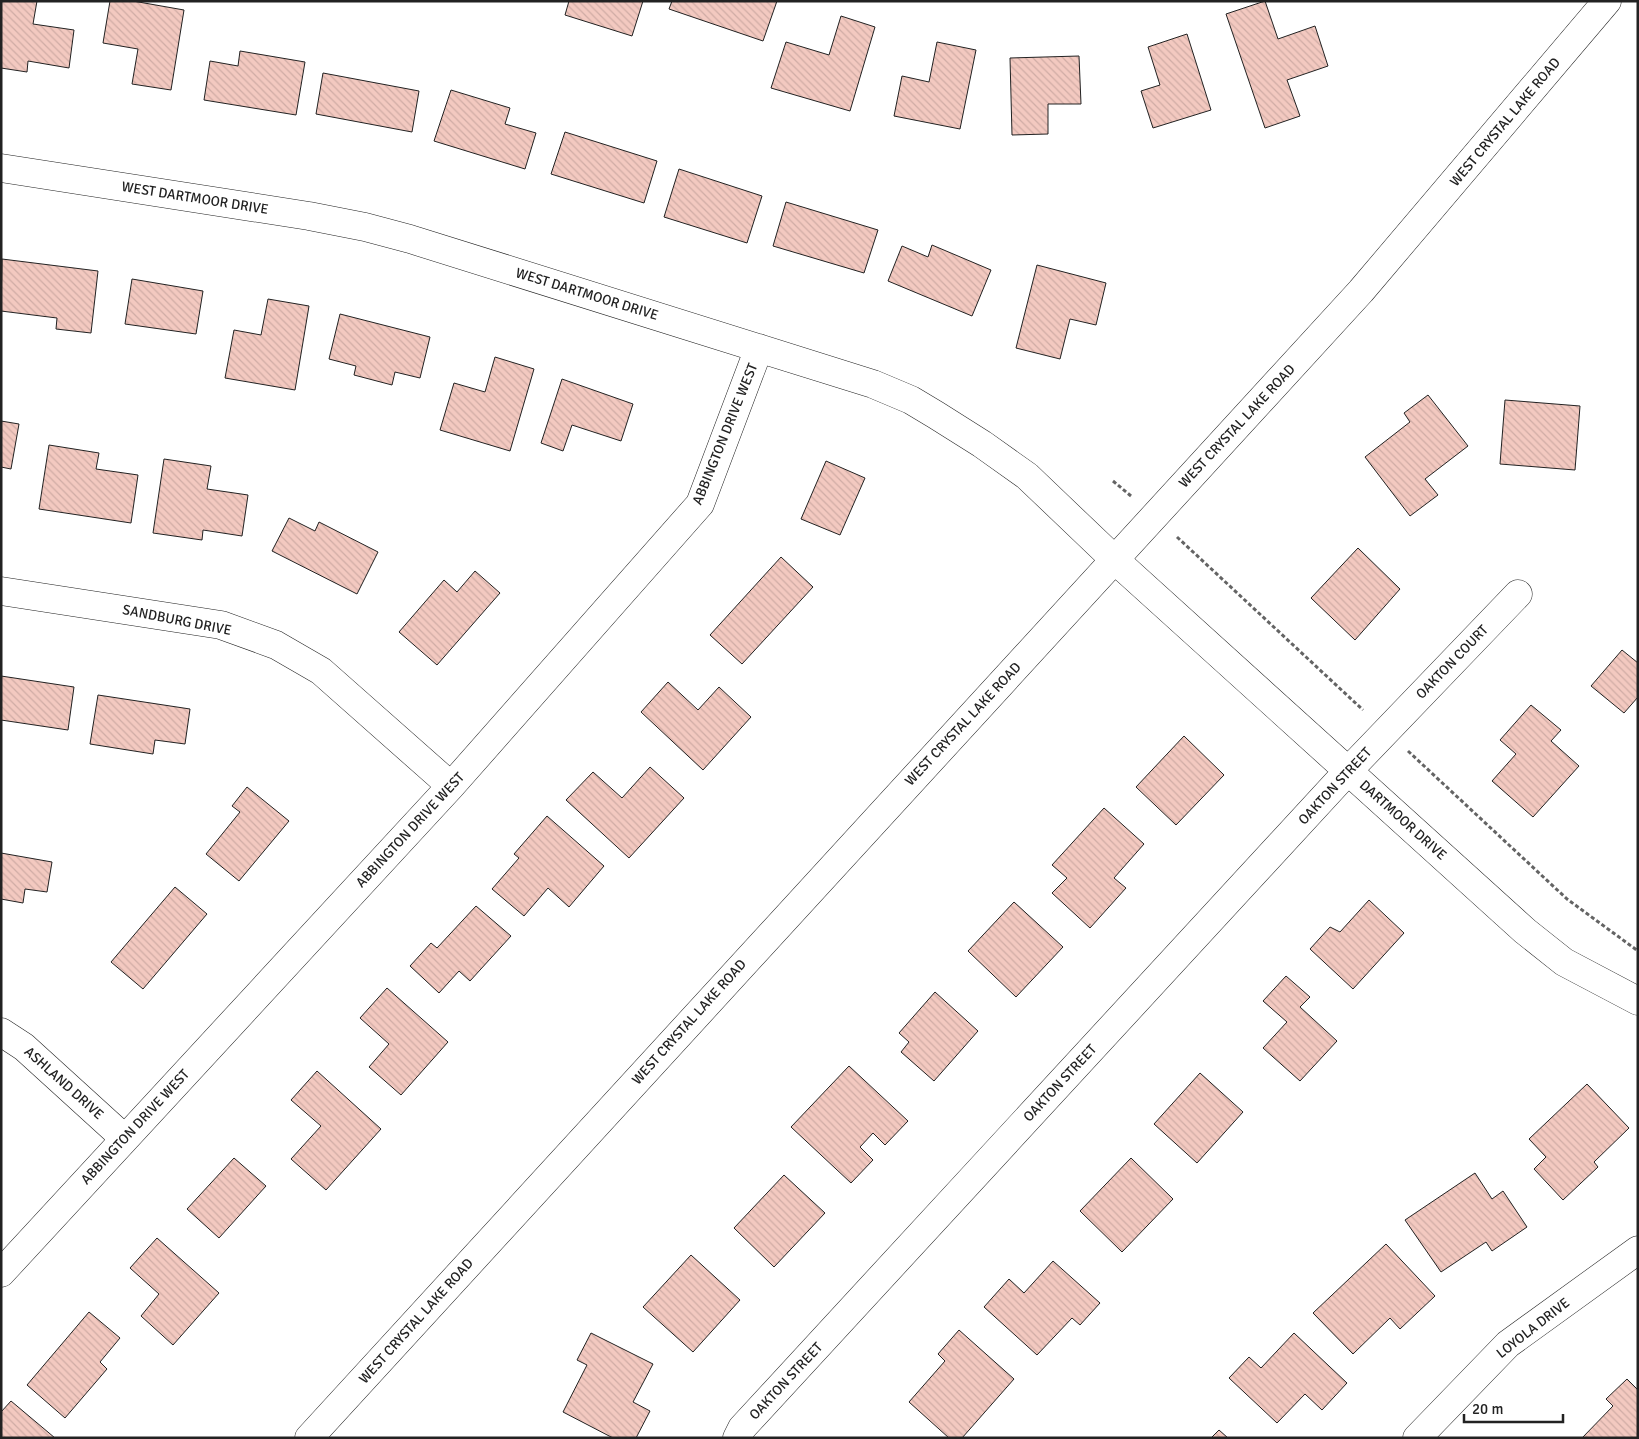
<svg xmlns="http://www.w3.org/2000/svg" width="1639" height="1439" viewBox="0 0 1639 1439" font-family="Signika,sans-serif">
  <style>
    .building { fill: url(#building-back-hatch); stroke: #222 }
    .lines { fill: none; stroke-linecap: round; stroke-linejoin: round }
    .minor-casing { stroke: #222; stroke-width: 29 }
    .path { stroke: #646464; stroke-width: 3; stroke-dasharray: 4 2.5; stroke-linecap: butt }
    .minor { stroke: #fff; stroke-width: 28 }
    .labels { text-anchor: middle; dominant-baseline: central; stroke-width: 4; stroke-linejoin: round; paint-order: stroke }
    .street-label { font-size: 14px; fill: #222; stroke: #fff }
  </style>
  <defs>
    <pattern id="building-back-hatch" width="6" height="6" patternUnits="userSpaceOnUse" patternTransform="scale(1.25)"><rect width="6" height="6" fill="#f3c9c0"/><path d="M-1 5l2 2M0 0l6 6M5-1l2 2" fill="none" stroke="#d0aca5"/></pattern>
  </defs>
  <rect width="100%" height="100%" fill="#fff"/>
  <path class="building" d="M 1,1 L 37,1 L 33,24 L 74,30 L 69,68 L 28,61 L 27,72 L 1,68 Z
    M 110,1 L 133,1 L 184,10 L 171,90 L 132,84 L 138,49 L 103,43 Z
    M 569,1 L 643,1 L 632,36 L 565,15 Z
    M 672,1 L 777,1 L 763,41 L 669,9 Z
    M 1265,1 L 1278,39 L 1315,26 L 1328,66 L 1287,80 L 1300,116 L 1265,128 L 1226,14 Z
    M 841,16 L 875,27 L 850,111 L 771,88 L 786,42 L 829,55 Z
    M 1187,34 L 1211,110 L 1153,128 L 1141,91 L 1160,85 L 1148,47 Z
    M 937,42 L 976,50 L 960,129 L 894,116 L 902,76 L 929,82 Z
    M 240,51 L 305,62 L 296,115 L 204,100 L 210,61 L 238,66 Z
    M 1079,56 L 1081,104 L 1048,104 L 1048,134 L 1012,135 L 1010,58 Z
    M 323,73 L 419,91 L 412,132 L 316,114 Z
    M 451,90 L 510,108 L 505,124 L 536,133 L 525,169 L 434,141 Z
    M 565,132 L 657,161 L 644,203 L 551,174 Z
    M 679,169 L 762,196 L 747,243 L 664,217 Z
    M 786,202 L 878,230 L 864,273 L 773,246 Z
    M 932,245 L 991,270 L 972,316 L 888,281 L 902,246 L 928,257 Z
    M 2,259 L 98,271 L 91,333 L 56,329 L 57,318 L 1,311 Z
    M 1037,265 L 1106,283 L 1096,325 L 1070,319 L 1060,359 L 1016,348 Z
    M 132,279 L 203,291 L 196,334 L 125,324 Z
    M 268,299 L 309,306 L 295,390 L 225,378 L 234,330 L 261,335 Z
    M 340,314 L 430,337 L 420,378 L 395,372 L 392,385 L 354,375 L 356,366 L 329,359 Z
    M 495,357 L 534,369 L 510,451 L 440,430 L 454,383 L 485,392 Z
    M 562,379 L 633,404 L 621,441 L 572,425 L 563,451 L 541,443 Z
    M 1428,395 L 1468,446 L 1425,479 L 1438,495 L 1410,516 L 1365,457 L 1410,422 L 1404,413 Z
    M 1505,400 L 1580,406 L 1575,470 L 1500,464 Z
    M 1,421 L 19,424 L 11,469 L 1,467 Z
    M 49,445 L 99,453 L 96,469 L 138,475 L 131,523 L 39,509 Z
    M 164,459 L 211,466 L 207,489 L 248,495 L 242,536 L 203,530 L 202,540 L 153,533 Z
    M 826,461 L 865,478 L 840,535 L 801,519 Z
    M 289,518 L 315,531 L 319,522 L 378,552 L 357,594 L 272,551 Z
    M 1358,548 L 1400,589 L 1355,640 L 1311,598 Z
    M 781,557 L 813,587 L 742,664 L 710,635 Z
    M 475,571 L 500,593 L 437,665 L 399,632 L 444,580 L 457,592 Z
    M 1622,650 L 1638,663 L 1638,697 L 1624,713 L 1591,686 Z
    M 1,676 L 74,687 L 68,730 L 1,720 Z
    M 668,682 L 698,710 L 719,687 L 751,717 L 703,770 L 641,712 Z
    M 98,695 L 190,709 L 185,744 L 155,740 L 153,754 L 90,744 Z
    M 1531,705 L 1561,730 L 1551,741 L 1579,766 L 1533,817 L 1492,781 L 1516,754 L 1500,740 Z
    M 1184,736 L 1224,775 L 1176,825 L 1136,787 Z
    M 650,767 L 684,798 L 629,858 L 566,800 L 593,772 L 622,798 Z
    M 247,787 L 289,821 L 239,881 L 206,854 L 240,812 L 232,806 Z
    M 1104,808 L 1144,844 L 1114,878 L 1126,888 L 1090,928 L 1052,893 L 1067,878 L 1052,865 Z
    M 547,816 L 604,866 L 569,907 L 548,888 L 524,916 L 492,889 L 519,858 L 514,854 Z
    M 1,853 L 52,862 L 47,892 L 25,889 L 23,903 L 1,899 Z
    M 175,887 L 207,914 L 143,989 L 111,962 Z
    M 1369,900 L 1404,933 L 1353,989 L 1310,949 L 1330,927 L 1340,932 Z
    M 1014,902 L 1063,947 L 1016,997 L 968,951 Z
    M 476,906 L 511,936 L 470,981 L 459,971 L 439,993 L 410,966 L 431,943 L 437,948 Z
    M 1286,976 L 1310,997 L 1300,1007 L 1337,1041 L 1300,1081 L 1263,1048 L 1287,1022 L 1263,1001 Z
    M 387,988 L 448,1042 L 401,1095 L 369,1067 L 389,1044 L 360,1018 Z
    M 935,992 L 978,1031 L 934,1081 L 901,1052 L 909,1042 L 899,1033 Z
    M 849,1066 L 908,1121 L 885,1145 L 873,1133 L 860,1147 L 873,1160 L 851,1183 L 791,1127 Z
    M 317,1071 L 381,1129 L 326,1190 L 291,1159 L 321,1126 L 291,1100 Z
    M 1200,1073 L 1243,1112 L 1197,1163 L 1154,1124 Z
    M 1587,1084 L 1629,1128 L 1594,1162 L 1598,1167 L 1563,1200 L 1534,1169 L 1546,1157 L 1529,1139 Z
    M 234,1158 L 266,1186 L 219,1238 L 187,1209 Z
    M 1131,1158 L 1173,1199 L 1122,1252 L 1080,1211 Z
    M 1475,1173 L 1492,1199 L 1503,1191 L 1527,1227 L 1492,1251 L 1486,1242 L 1441,1272 L 1405,1220 Z
    M 784,1175 L 825,1213 L 774,1267 L 734,1228 Z
    M 157,1238 L 219,1293 L 173,1345 L 141,1316 L 159,1294 L 130,1268 Z
    M 1386,1244 L 1435,1296 L 1400,1329 L 1390,1318 L 1353,1354 L 1313,1313 Z
    M 691,1255 L 740,1300 L 693,1352 L 643,1307 Z
    M 1053,1261 L 1100,1303 L 1080,1325 L 1072,1318 L 1037,1355 L 984,1307 L 1009,1279 L 1024,1293 Z
    M 89,1312 L 120,1338 L 100,1362 L 107,1369 L 65,1418 L 27,1385 Z
    M 959,1330 L 1014,1379 L 962,1438 L 949,1438 L 909,1402 L 945,1361 L 938,1354 Z
    M 591,1333 L 653,1364 L 633,1402 L 650,1411 L 636,1438 L 613,1438 L 563,1412 L 587,1365 L 577,1360 Z
    M 1294,1333 L 1347,1383 L 1322,1410 L 1305,1394 L 1277,1423 L 1229,1378 L 1249,1357 L 1261,1368 Z
    M 1627,1379 L 1638,1390 L 1638,1438 L 1582,1438 L 1613,1406 L 1606,1399 Z
    M 11,1401 L 55,1438 L 1,1438 L 1,1412 Z
    M 1219,1430 L 1228,1438 L 1211,1438 Z"/>
  <g class="lines">
    <g class="minor-casing">
      <path id="minor" d="M 1,168 L 309,216 L 365,227 L 410,239 L 873,384 L 911,400 L 936,415 L 982,444 L 1027,476 L 1115,560 L 1525,931 L 1564,962 L 1638,1001
        M 1,591 L 221,625 L 276,645 L 321,671 L 451,786
        M 1,1032 L 24,1047 L 124,1138
        M 1,1273 L 451,786 L 700,504 L 759,348
        M 309,1438 L 1361,291 L 1607,1
        M 737,1438 L 742,1428 L 1348,771 L 1518,594
        M 1417,1438 L 1508,1344 L 1638,1250"/>
    </g>
    <path class="path" d="M 1113,481 L 1131,496
      M 1177,537 L 1363,710
      M 1408,751 L 1567,899 L 1638,951"/>
    <use href="#minor" class="minor"/>
  </g>
  <g class="labels">
    <g class="street-label">
      <text transform="translate(1505 122) rotate(-50)">WEST CRYSTAL LAKE ROAD</text>
      <text transform="translate(195 198) rotate(9)">WEST DARTMOOR DRIVE</text>
      <text transform="translate(587 294) rotate(17)">WEST DARTMOOR DRIVE</text>
      <text transform="translate(1237 426) rotate(-47)">WEST CRYSTAL LAKE ROAD</text>
      <text transform="translate(725 434) rotate(-68)">ABBINGTON DRIVE WEST</text>
      <text transform="translate(177 620) rotate(11)">SANDBURG DRIVE</text>
      <text transform="translate(1452 662) rotate(-46)">OAKTON COURT</text>
      <text transform="translate(963 724) rotate(-47)">WEST CRYSTAL LAKE ROAD</text>
      <text transform="translate(1335 786) rotate(-47)">OAKTON STREET</text>
      <text transform="translate(1403 820) rotate(42)">DARTMOOR DRIVE</text>
      <text transform="translate(410 830) rotate(-47)">ABBINGTON DRIVE WEST</text>
      <text transform="translate(689 1022) rotate(-48)">WEST CRYSTAL LAKE ROAD</text>
      <text transform="translate(64 1083) rotate(42)">ASHLAND DRIVE</text>
      <text transform="translate(1060 1083) rotate(-47)">OAKTON STREET</text>
      <text transform="translate(135 1127) rotate(-47)">ABBINGTON DRIVE WEST</text>
      <text transform="translate(416 1321) rotate(-48)">WEST CRYSTAL LAKE ROAD</text>
      <text transform="translate(1533 1328) rotate(-38)">LOYOLA DRIVE</text>
      <text transform="translate(786 1381) rotate(-47)">OAKTON STREET</text>
    </g>
  </g>
  <rect width="1639" height="1439" fill="none" stroke="#222222" stroke-width="5"/>
  <path d="M1464 1414v8h99v-8" fill="none" stroke="#222222" stroke-width="2.5"/>
  <text x="1472" y="1414" font-size="15" fill="#222222" stroke="#ffffff" stroke-width="4" paint-order="stroke">20 m</text>
</svg>
